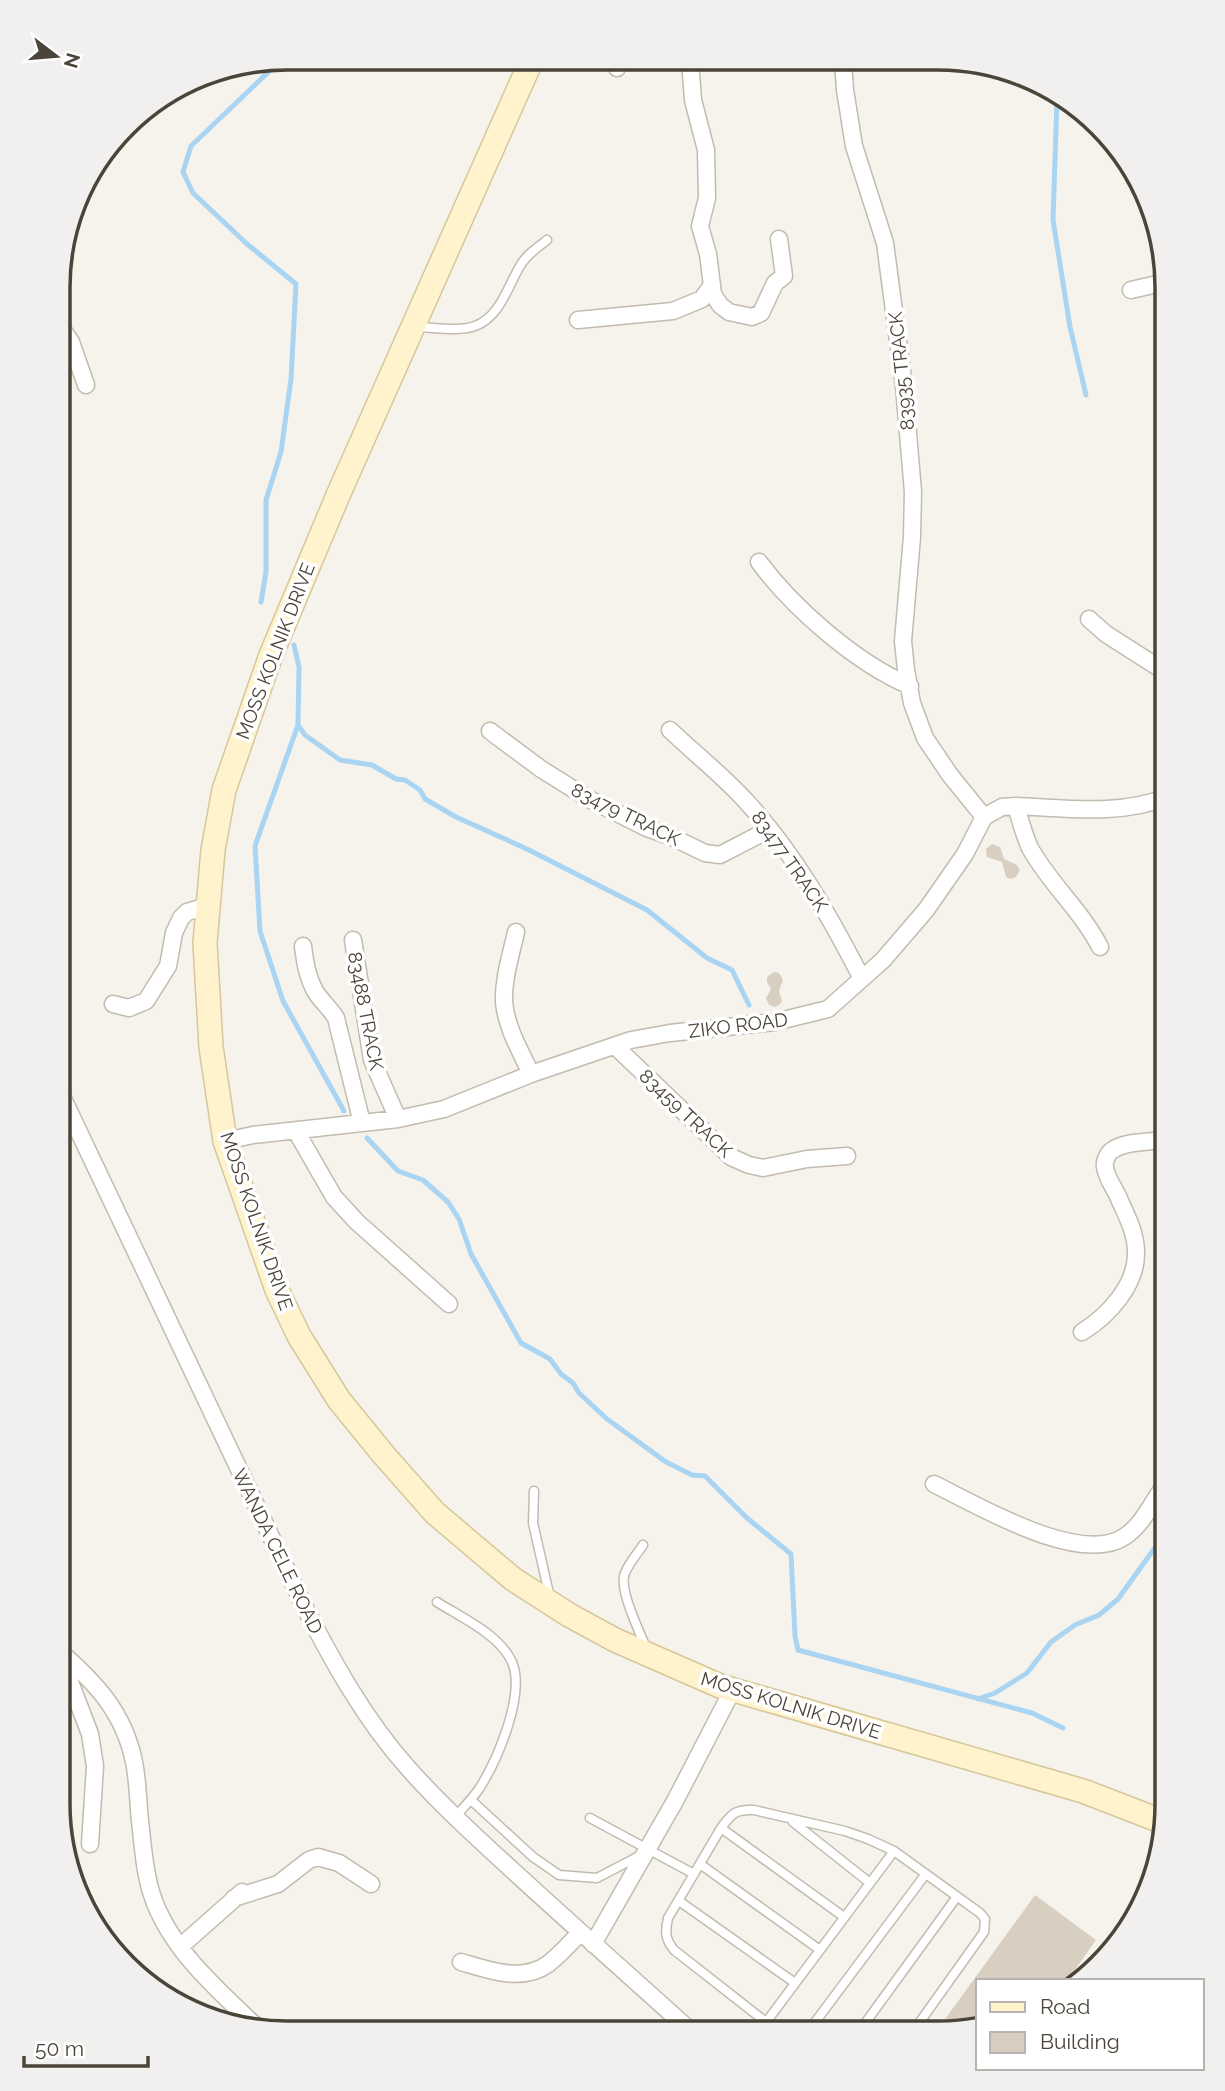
<svg xmlns="http://www.w3.org/2000/svg" width="1225" height="2091" viewBox="0 0 1225 2091" font-family="Raleway,sans-serif">
  <style>
    .lines { fill: none; stroke-linecap: round; stroke-linejoin: round }
    .stream { stroke: #a9d4f2; stroke-width: 5 }
    .building { fill: #d8cfc1 }
    .lane-casing { stroke: #c2bbae; stroke-width: 11 }
    .street-casing { stroke: #c2bbae; stroke-width: 19 }
    .secondary-casing { stroke: #d6c79b; stroke-width: 26 }
    .lane { stroke: #fff; stroke-width: 8 }
    .street { stroke: #fff; stroke-width: 16 }
    .secondary { stroke: #fff3cd; stroke-width: 23 }
    .labels { text-anchor: middle; dominant-baseline: central; stroke-width: 7; stroke-linejoin: round; paint-order: stroke }
    .street-label { font-size: 19px; fill: #4b4439; stroke: #fff }
    .rim { fill: none; stroke: #4b4439; stroke-width: 3.5 }
  </style>
  <rect width="100%" height="100%" fill="#f6f3ec"/>
  <g class="lines">
    <path class="stream" d="M 1057,99 L 1053,220 L 1070,327 L 1086,395
      M 261,602 L 266,572 L 266,500 L 281,452 L 291,379 L 296,284 L 247,244 L 193,193 L 183,172 L 191,146 L 282,59
      M 294,645 L 299,667 L 298,725 L 255,846 L 260,931 L 283,1001 L 344,1111
      M 298,725 L 305,735 L 340,760 L 372,765 L 396,779 L 405,780 L 420,790 L 425,799 L 456,817 L 527,849 L 647,910 L 707,958 L 732,970 L 749,1005
      M 367,1138 L 398,1171 L 423,1180 L 448,1202 L 459,1219 L 471,1254 L 521,1343 L 550,1359 L 561,1374 L 573,1383 L 579,1393 L 607,1419 L 666,1462 L 692,1475 L 705,1476 L 747,1518 L 791,1554 L 795,1636 L 798,1650 L 1032,1713 L 1063,1728
      M 978,1699 L 995,1693 L 1027,1673 L 1051,1642 L 1075,1625 L 1099,1615 L 1118,1599 L 1167,1531"/>
  </g>
  <path class="building" d="M 992,844 L 1000,847 L 1004,859 L 1017,865 L 1020,870 L 1016,877 L 1011,879 L 1006,877 L 1002,862 L 987,857 L 986,849 Z
    M 774,972 L 779,973 L 783,980 L 779,991 L 782,1001 L 779,1005 L 774,1007 L 769,1005 L 766,998 L 771,989 L 767,982 L 767,977 Z
    M 1035,1895 L 1096,1940 L 1067,1981 L 978,1981 L 978,2027 L 935,2033 Z"/>
  <g class="lines">
    <g class="lane-casing">
      <path id="lane" d="M 415,327 C 432,327 460,332 475,326 C 500,317 508,286 520,266 C 526,255 538,247 547,240
        M 534,1491 L 533,1523 L 550,1598
        M 643,1545 C 637,1554 629,1563 625,1573 C 618,1589 640,1632 646,1648
        M 437,1602 C 462,1618 499,1634 512,1662 C 526,1694 497,1761 479,1789 C 472,1799 463,1808 455,1817
        M 471,1800 L 533,1857 L 559,1875 L 597,1878 L 641,1855
        M 590,1818 L 694,1874
        M 793,1822 L 870,1883
        M 721,1828 L 844,1917
        M 700,1864 L 820,1950
        M 679,1901 L 795,1983
        M 758,2033 L 894,1851
        M 780,2033 L 674,1950 C 665,1939 665,1932 668,1918 L 721,1828 C 732,1813 736,1809 754,1810 L 845,1831 L 868,1839 L 894,1851 L 980,1913 L 985,1919 L 984,1932 L 912,2033
        M 807,2033 L 925,1875
        M 858,2033 L 956,1898"/>
    </g>
    <g class="street-casing">
      <path id="street" d="M 690,60 L 693,100 L 706,150 L 707,198 L 700,226 L 708,254 L 713,294 L 720,305 L 729,312 L 752,317 L 761,313 L 775,283 L 784,276 L 779,239
        M 843,61 L 845,90 L 854,146 L 885,243 L 904,386 L 913,492 L 912,537 L 903,641 L 906,670 L 912,703 L 925,738 L 950,775 L 984,817
        M 617,68 L 619,60
        M 1131,290 L 1166,282
        M 578,320 L 673,311 L 702,299 L 712,285
        M 60,326 L 71,342 L 86,385
        M 759,562 C 793,608 856,663 910,686
        M 1089,619 L 1106,634 L 1167,673
        M 670,730 C 694,753 721,774 744,799 C 793,851 829,915 861,977
        M 490,731 L 541,769 L 589,799 L 647,828 L 672,837 L 705,853 L 720,855 L 770,829
        M 1016,806 C 1020,820 1024,835 1030,848 C 1050,884 1081,910 1100,947
        M 516,932 C 511,955 503,979 504,1002 C 506,1027 521,1052 531,1074
        M 353,940 L 372,1060 L 398,1119
        M 303,946 C 305,962 307,976 315,991 C 321,1001 330,1008 336,1018 L 362,1123
        M 113,1004 L 129,1008 L 146,1001 L 168,966 L 174,933 L 181,918 L 187,912 L 208,906
        M 615,1046 L 731,1157 L 749,1165 L 763,1168 L 807,1159 L 847,1156
        M 59,1090 L 302,1602 C 332,1660 364,1719 408,1768 C 440,1804 475,1836 511,1869 C 571,1924 632,1978 693,2033
        M 296,1131 L 334,1197 L 357,1222 L 449,1304
        M 225,1141 L 253,1135 L 398,1119 L 444,1109 L 531,1074 L 631,1040 L 670,1033 L 775,1022 L 828,1009 L 883,960 L 926,910 L 965,854 L 984,817 L 1002,807 L 1016,806 C 1066,808 1120,816 1167,797
        M 1082,1332 C 1108,1316 1137,1285 1136,1252 C 1136,1234 1127,1216 1120,1201 C 1116,1190 1106,1178 1105,1167 C 1104,1162 1107,1156 1110,1152 C 1124,1140 1150,1143 1167,1139
        M 934,1484 C 977,1505 1079,1566 1124,1537 C 1144,1524 1153,1500 1167,1482
        M 58,1650 C 95,1682 124,1712 134,1762 C 138,1781 138,1802 140,1821 C 143,1845 144,1871 152,1895 C 170,1950 220,1992 261,2031
        M 59,1653 L 90,1734 L 95,1766 L 90,1844
        M 234,1898 L 278,1884 L 309,1860 L 318,1857 L 339,1863 L 371,1884
        M 593,1944 L 675,1801 L 733,1689
        M 181,1946 L 242,1892
        M 461,1962 C 488,1970 522,1983 548,1964 C 560,1955 570,1943 580,1933"/>
    </g>
    <g class="secondary-casing">
      <path id="secondary" d="M 532,59 L 339,493 L 271,655 L 224,790 L 213,850 L 205,943 L 211,1047 L 225,1141 L 277,1290 L 299,1336 L 339,1400 L 383,1454 L 435,1513 L 513,1579 L 569,1615 L 615,1640 L 720,1686 L 1083,1791 L 1166,1823"/>
    </g>
    <use href="#lane" class="lane"/>
    <use href="#street" class="street"/>
    <use href="#secondary" class="secondary"/>
  </g>
  <g class="labels">
    <g class="street-label">
      <text transform="translate(901 371) rotate(-96)">83935 TRACK</text>
      <text transform="translate(275 651) rotate(-69)">MOSS KOLNIK DRIVE</text>
      <text transform="translate(626 814) rotate(26)">83479 TRACK</text>
      <text transform="translate(790 861) rotate(55)">83477 TRACK</text>
      <text transform="translate(366 1011) rotate(79)">83488 TRACK</text>
      <text transform="translate(738 1025) rotate(-7)">ZIKO ROAD</text>
      <text transform="translate(686 1113) rotate(43)">83459 TRACK</text>
      <text transform="translate(257 1221) rotate(71)">MOSS KOLNIK DRIVE</text>
      <text transform="translate(278 1551) rotate(64)">WANDA CELE ROAD</text>
      <text transform="translate(791 1705) rotate(17)">MOSS KOLNIK DRIVE</text>
    </g>
  </g>
  <path d="M0 0H1225V2091H0ZM287 70H938A217 217 0 0 1 1155 287V1804A217 217 0 0 1 938 2021H287A217 217 0 0 1 70 1804V287A217 217 0 0 1 287 70Z" fill="#f1f0ef" fill-rule="evenodd"/>
  <path class="rim" d="M287 70H938A217 217 0 0 1 1155 287V1804A217 217 0 0 1 938 2021H287A217 217 0 0 1 70 1804V287A217 217 0 0 1 287 70Z"/>
  <rect x="976" y="1979" width="228" height="91" fill="#ffffff" stroke="#b7b4b0" stroke-width="2"/>
  <rect x="990" y="2002" width="35" height="10" fill="#fff3cd" stroke="#b7b4b0" stroke-width="2"/>
  <text x="1040" y="2014" font-size="21" fill="#4b4439">Road</text>
  <rect x="990" y="2032" width="35" height="21" fill="#d8cfc1" stroke="#b7b4b0" stroke-width="2"/>
  <text x="1040" y="2049" font-size="21" fill="#4b4439">Building</text>
  <g transform="translate(56 56) rotate(106)" stroke="#ffffff" stroke-width="5" paint-order="stroke">
  <path d="M0-5L12 26L0 18L-12 26Z" fill="#4b4439"/>
  <text y="-10" font-size="19" font-weight="bold" text-anchor="middle" fill="#4b4439">N</text>
  </g>
  <path d="M24 2056v10h124v-10" fill="none" stroke="#4b4439" stroke-width="3.5"/>
  <text x="35" y="2056" font-size="21" fill="#4b4439" stroke="#ffffff" stroke-width="5" paint-order="stroke">50 m</text>
</svg>
